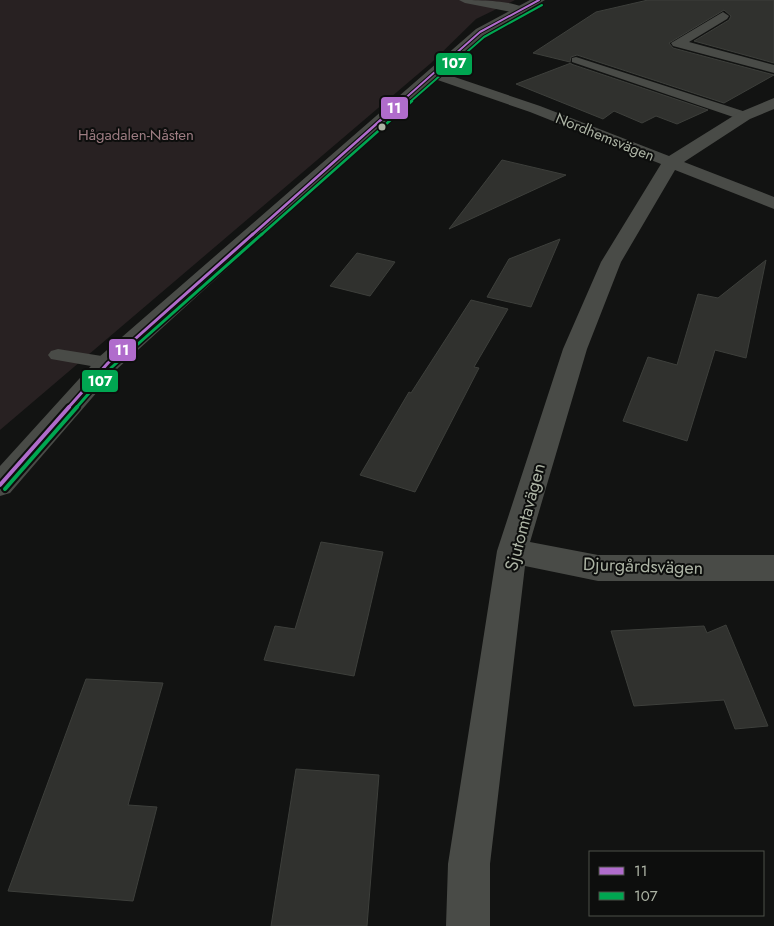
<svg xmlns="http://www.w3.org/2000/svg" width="774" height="926" viewBox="0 0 774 926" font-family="Jost,sans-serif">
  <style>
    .green { fill: #282122 }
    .building { fill: #30312e; stroke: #3d3f3b }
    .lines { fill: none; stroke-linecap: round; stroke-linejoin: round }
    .service { fill: #494b47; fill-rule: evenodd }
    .minor { fill: #494b47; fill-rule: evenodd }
    .tertiary { fill: #494b47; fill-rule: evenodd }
    .bus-1-far3-casing { stroke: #0d0e0d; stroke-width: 4 }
    .bus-1-far2-casing { stroke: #0d0e0d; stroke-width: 5 }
    .bus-1-far1-casing { stroke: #0d0e0d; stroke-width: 6 }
    .bus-1-casing { stroke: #0d0e0d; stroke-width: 8 }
    .bus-2-far3-casing { stroke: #0d0e0d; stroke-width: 4 }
    .bus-2-far2-casing { stroke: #0d0e0d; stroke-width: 5 }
    .bus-2-far1-casing { stroke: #0d0e0d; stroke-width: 6 }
    .bus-2-casing { stroke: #0d0e0d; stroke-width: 8 }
    .bus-1-far3 { stroke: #b06ccc; stroke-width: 2 }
    .bus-1-far2 { stroke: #b06ccc; stroke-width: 2.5 }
    .bus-1-far1 { stroke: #b06ccc; stroke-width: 3 }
    .bus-1 { stroke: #b06ccc; stroke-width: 4 }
    .bus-2-far3 { stroke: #00a651; stroke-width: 2 }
    .bus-2-far2 { stroke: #00a651; stroke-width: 2.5 }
    .bus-2-far1 { stroke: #00a651; stroke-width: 3 }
    .bus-2 { stroke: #00a651; stroke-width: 4 }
    .bus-dot { fill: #acb3a4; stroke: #0d0e0d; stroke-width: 2 }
    .labels { text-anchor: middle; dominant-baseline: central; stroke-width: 4; stroke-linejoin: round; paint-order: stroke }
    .far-park-label { font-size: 15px; fill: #9d7c82; stroke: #0d0e0d }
    .far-street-label { font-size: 15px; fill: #acb3a4; stroke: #0d0e0d }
    .street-label { font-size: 18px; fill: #acb3a4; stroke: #0d0e0d }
    .line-badge { stroke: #0d0e0d; stroke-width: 2 }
    .badge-label { font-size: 14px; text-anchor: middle; font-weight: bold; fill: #fff }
  </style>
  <rect width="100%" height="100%" fill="#121312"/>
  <path class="green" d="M 0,0 L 515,0 L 476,19 L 431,63 L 0,430 Z"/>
  <path class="building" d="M 648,0 L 774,0 L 774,63 L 694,41 L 729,20 L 731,16 L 724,10 L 669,43 L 673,48 L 774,75 L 724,103 L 577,55 L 571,57 L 570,62 L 533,53 L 596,12 Z
    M 571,63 L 571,64 L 708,110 L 677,124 L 656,116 L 642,123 L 614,111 L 603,119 L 516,84 Z
    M 502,160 L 566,175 L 449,229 Z
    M 560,239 L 531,307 L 487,297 L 509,259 Z
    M 357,253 L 395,262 L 370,296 L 330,286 Z
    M 766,260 L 746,358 L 715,350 L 687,441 L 623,421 L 648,357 L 677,365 L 698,294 L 718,298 Z
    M 471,300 L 508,309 L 474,367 L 479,368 L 415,492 L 360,475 L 409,392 L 411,393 Z
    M 321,542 L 383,552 L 354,676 L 264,660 L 275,626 L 295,629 Z
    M 726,625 L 768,726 L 735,729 L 724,700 L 634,706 L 611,631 L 704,626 L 707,633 Z
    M 86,679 L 163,683 L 128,805 L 157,807 L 133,901 L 8,891 Z
    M 296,769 L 379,775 L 367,926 L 271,926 Z"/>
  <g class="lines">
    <path class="service" d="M 576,57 L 749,113 L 750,116 L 749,119 L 739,119 L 572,62 L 572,58 Z
      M 58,349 L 108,357 L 115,358 L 118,363 L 115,368 L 108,369 L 51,359 L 48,355 L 51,351 Z"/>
    <path class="minor" d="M 459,0 C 474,0 517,0 527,10 L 521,14 L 465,3 Z
      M 723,12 L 729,16 L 727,19 L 689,42 L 774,65 L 774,73 L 673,46 L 671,43 Z
      M 434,70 L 540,106 L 669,156 L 738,113 L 774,98 L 774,109 L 750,119 L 684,162 L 774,197 L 774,209 L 675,170 L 621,262 L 587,349 L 530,542 L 598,555 L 774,555 L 774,581 L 598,581 L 525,566 L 490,864 L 490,926 L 446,926 L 448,864 L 497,551 L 563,349 L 601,262 L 661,164 L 530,112 L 429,77 L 427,74 Z"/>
    <path class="tertiary" d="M 530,0 L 545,0 L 484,35 L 117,369 L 10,493 L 0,496 L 0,466 L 99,357 L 476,29 Z"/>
    <g class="bus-1-far3-casing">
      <path id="bus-1-far3" d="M 401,102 L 480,32 L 539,0"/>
    </g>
    <g class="bus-1-far2-casing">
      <path id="bus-1-far2" d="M 252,235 L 402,101"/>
    </g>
    <g class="bus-1-far1-casing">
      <path id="bus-1-far1" d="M 68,408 L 108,363 L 253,234"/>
    </g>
    <g class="bus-1-casing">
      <path id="bus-1" d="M 0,485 L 69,407"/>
    </g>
    <g class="bus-2-far3-casing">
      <path id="bus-2-far3" d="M 410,102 L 484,37 L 542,5"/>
    </g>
    <g class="bus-2-far2-casing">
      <path id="bus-2-far2" d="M 261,235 L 412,101"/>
    </g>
    <g class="bus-2-far1-casing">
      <path id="bus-2-far1" d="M 76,408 L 112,367 L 262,234"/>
    </g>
    <g class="bus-2-casing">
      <path id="bus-2" d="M 5,489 L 77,407"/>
    </g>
    <use href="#bus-1-far3" class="bus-1-far3"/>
    <use href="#bus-1-far2" class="bus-1-far2"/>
    <use href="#bus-1-far1" class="bus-1-far1"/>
    <use href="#bus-1" class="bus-1"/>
    <use href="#bus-2-far3" class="bus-2-far3"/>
    <use href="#bus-2-far2" class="bus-2-far2"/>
    <use href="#bus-2-far1" class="bus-2-far1"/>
    <use href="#bus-2" class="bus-2"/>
  </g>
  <circle class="bus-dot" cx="382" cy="127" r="4.5"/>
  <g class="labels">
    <g class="far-park-label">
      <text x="136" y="135">Hågadalen-Nåsten</text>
    </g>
    <g class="far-street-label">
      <text transform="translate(605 137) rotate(22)">Nordhemsvägen</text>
    </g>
    <g class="street-label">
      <text transform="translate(525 517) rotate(-75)">Sjutomtavägen</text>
      <text transform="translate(643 566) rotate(2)">Djurgårdsvägen</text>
    </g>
  </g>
  <g class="line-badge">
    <rect x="435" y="52" width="38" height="24" rx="5" fill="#00a651"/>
    <rect x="380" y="96" width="29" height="24" rx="5" fill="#b06ccc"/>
    <rect x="108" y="338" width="29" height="24" rx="5" fill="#b06ccc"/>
    <rect x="81" y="369" width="38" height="24" rx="5" fill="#00a651"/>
  </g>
  <g class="badge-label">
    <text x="454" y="68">107</text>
    <text x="394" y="113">11</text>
    <text x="122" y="355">11</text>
    <text x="100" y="386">107</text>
  </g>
  <rect x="589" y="851" width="175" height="65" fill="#0d0e0d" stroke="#4d5049"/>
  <rect x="599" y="867" width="25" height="8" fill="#b06ccc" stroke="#4d5049"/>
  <text x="634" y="876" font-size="15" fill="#acb3a4">11</text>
  <rect x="599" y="892" width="25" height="8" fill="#00a651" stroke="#4d5049"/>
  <text x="634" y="901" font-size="15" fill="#acb3a4">107</text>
</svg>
